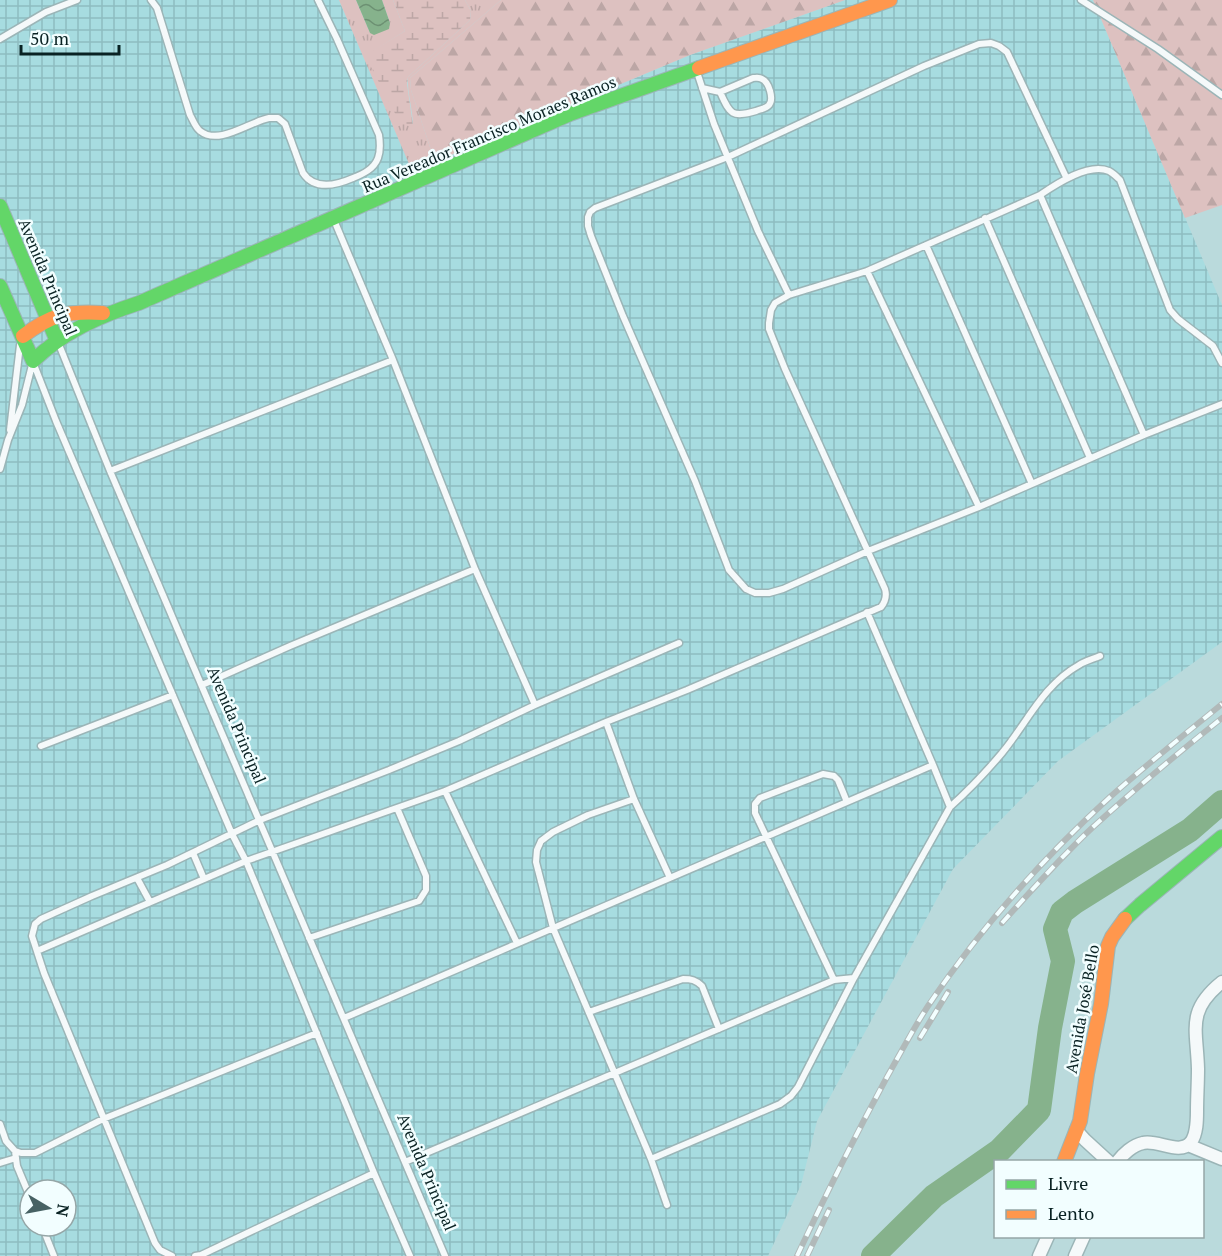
<svg xmlns="http://www.w3.org/2000/svg" width="1222" height="1256" viewBox="0 0 1222 1256" font-family="'PT Serif',serif">
  <style>
    .industrial { fill: url(#industrial-grid); fill-rule: evenodd }
    .grass { fill: url(#grass-tufts) }
    .forest { fill: url(#forest-firs) }
    .wetland { fill: url(#wetland-marsh) }
    .water { fill: url(#water-waves) }
    .lines { fill: none; stroke-linecap: round; stroke-linejoin: round }
    .river { stroke: #86b28c; stroke-width: 24 }
    .lane-casing { stroke: #9bb5b7; stroke-width: 9 }
    .street-casing { stroke: #9bb5b7; stroke-width: 15 }
    .fast-casing { stroke: #9bb5b7; stroke-width: 16 }
    .slow-casing { stroke: #9bb5b7; stroke-width: 16 }
    .lane { stroke: #f5f9fa; stroke-width: 6 }
    .street { stroke: #f5f9fa; stroke-width: 12 }
    .fast { stroke: #63d668; stroke-width: 14 }
    .slow { stroke: #ff974d; stroke-width: 14 }
    .rail-casing { stroke: #b1b9b9; stroke-width: 6 }
    .rail { stroke: #f2feff; stroke-width: 4; stroke-dasharray: 11; stroke-linecap: butt }
    .labels { text-anchor: middle; dominant-baseline: central; stroke-width: 5; stroke-linejoin: round; paint-order: stroke }
    .street-label { font-size: 16px; fill: #092223; stroke: #f2feff }
  </style>
  <defs>
    <pattern id="industrial-grid" width="8" height="8" patternUnits="userSpaceOnUse" patternTransform="scale(1.5)"><rect width="8" height="8" fill="#a7dce0"/><path d="M0 4h8M4 0v8" fill="none" stroke="#8ebcc0"/></pattern>
    <pattern id="grass-tufts" width="24" height="20" patternUnits="userSpaceOnUse" patternTransform="scale(1.5)"><rect width="24" height="20" fill="#ddc1c0"/><path d="M3 7l-1-3M5 7V3M7 7l1-3M15 17l-1-3M17 17v-4M19 17l1-3" fill="none" stroke="#bca6a5"/></pattern>
    <pattern id="forest-firs" width="22" height="20" patternUnits="userSpaceOnUse" patternTransform="scale(1.5)"><rect width="22" height="20" fill="#ddc1c0"/><path d="M5 1l3.5 6h-7zM16 11l3.5 6h-7z" fill="#bca6a5"/></pattern>
    <pattern id="wetland-marsh" width="20" height="14" patternUnits="userSpaceOnUse" patternTransform="scale(1.5)"><rect width="20" height="14" fill="#ddc1c0"/><path d="M1 5h8M5 5V1M11 12h8M15 12V8" fill="none" stroke="#bca6a5"/></pattern>
    <pattern id="water-waves" width="16" height="10" patternUnits="userSpaceOnUse" patternTransform="scale(1.5)"><rect width="16" height="10" fill="#86b28c"/><path d="M0 5q4-4 8 0t8 0" fill="none" stroke="#6c9072"/></pattern>
  </defs>
  <rect width="100%" height="100%" fill="#badadc"/>
  <path class="industrial" d="M 0,0 L 339,0 L 413,171 L 690,55 L 845,0 L 1093,0 L 1222,305 L 1222,642 L 1058,761 L 953,869 L 817,1121 L 801,1185 L 768,1256 L 0,1256 ZM 30,1190 L 66,1190 L 66,1226 L 30,1226 Z"/>
  <path class="grass" d="M 339,0 L 356,0 L 370,33 L 390,23 L 382,0 L 393,0 L 405,31 L 375,50 L 413,125 C 413,110 407,93 408,77 L 470,20 L 471,11 L 465,0 L 501,0 L 410,78 L 411,90 L 435,162 L 412,171 Z"/>
  <path class="forest" d="M 501,0 L 845,0 L 690,55 L 435,162 L 411,90 L 410,78 Z
    M 1093,0 L 1222,0 L 1222,205 L 1185,218 Z"/>
  <path class="wetland" d="M 393,0 L 465,0 L 471,11 L 470,20 L 408,77 L 407,84 L 413,126 L 400,123 L 370,65 L 374,50 L 405,31 Z"/>
  <path class="water" d="M 356,0 L 382,0 L 390,23 L 389,29 L 374,35 L 370,33 Z"/>
  <g class="lines">
    <path class="river" d="M 873,1256 L 934,1196 L 1000,1150 L 1039,1110 L 1050,1028 L 1063,961 L 1055,929 L 1062,912 L 1075,902 L 1190,830 L 1222,802"/>
    <g class="lane-casing">
      <path id="lane" d="M 151,0 L 157,8 L 190,115 C 193,120 195,127 200,131 C 219,146 249,122 269,118 C 272,118 275,118 278,118 L 285,124 L 303,173 C 315,191 337,185 353,178 C 363,174 374,169 378,158 C 381,150 380,142 379,135 L 337,39 L 318,0
        M 1081,0 L 1158,49 L 1222,95
        M 0,39 L 46,12 L 77,0
        M 696,69 L 714,124 L 758,231 L 789,295
        M 702,88 L 720,92 L 753,78 C 756,78 759,77 762,79 C 769,82 774,99 769,105 C 766,109 760,109 756,111 C 731,118 730,114 720,92
        M 1066,177 L 1007,52 L 999,46 L 991,43 L 979,44 L 924,66 L 728,157 L 595,208 L 590,212 L 588,217 L 588,226 L 591,236 L 623,316 L 695,481 L 729,570 L 746,589 L 755,593 L 769,593 L 783,589 L 868,551 L 979,507 L 1144,435 L 1222,404
        M 1040,195 C 1056,184 1089,162 1109,171 C 1113,173 1117,177 1120,180 L 1170,310 L 1178,319 L 1213,346 L 1222,363
        M 985,218 L 1090,458
        M 334,220 L 393,360 L 475,569 L 535,705
        M 926,245 L 1032,484
        M 867,271 L 979,507
        M 58,342 L 110,471 L 445,1256
        M 33,362 L 56,421 L 232,834 L 246,861 L 374,1173 L 410,1256
        M 10,430 L 20,345
        M 0,469 L 8,440 L 22,405 L 33,361
        M 110,471 L 393,360
        M 202,685 L 290,646 L 475,569
        M 606,722 L 634,799 L 670,878
        M 41,746 L 173,695
        M 445,791 L 517,943
        M 634,799 L 588,815 L 553,832 L 541,841 L 537,850 L 536,862 L 553,928 L 651,1159 L 667,1205
        M 950,807 C 969,790 986,772 1002,753 C 1027,723 1043,685 1079,665 C 1085,661 1093,659 1100,656
        M 193,853 L 204,879
        M 137,878 L 150,902
        M 309,938 L 419,901 L 426,890 L 426,876 L 397,808
        M 37,951 L 246,861 L 445,791 L 606,722 L 687,690 L 881,607 C 886,601 887,596 885,589 L 785,369 L 769,329 L 769,323 L 771,310 L 775,303 L 789,295 L 867,271 L 1040,195 L 1144,435
        M 834,980 L 755,813 L 755,804 L 760,798 L 823,774 L 834,776 L 838,780 L 847,802
        M 589,1012 L 683,979 C 691,979 696,980 702,986 L 719,1029
        M 344,1018 L 933,765 L 867,612
        M 0,1124 L 6,1141 L 15,1151 L 21,1153 L 35,1153 L 103,1119 L 317,1033
        M 15,1151 L 17,1166 L 30,1197
        M 651,1159 L 780,1104 L 791,1096 L 798,1087 L 854,978
        M 405,1162 L 834,980 L 854,978 L 950,807 L 933,765
        M 0,1163 L 16,1158
        M 42,1226 L 54,1256
        M 172,1256 L 160,1250 L 155,1243 L 44,973 L 32,936 L 35,924 L 41,919 L 92,896 L 167,865 L 260,820 L 389,770 L 459,741 L 535,705 L 679,643
        M 195,1256 L 201,1255 L 374,1173"/>
    </g>
    <g class="street-casing">
      <path id="street" d="M 1076,1130 L 1085,1140 L 1109,1162
        M 1188,1145 L 1222,1159
        M 1117,1162 C 1123,1154 1133,1145 1143,1143 C 1157,1139 1180,1156 1191,1142 C 1197,1134 1197,1120 1197,1111 C 1197,1097 1198,1083 1198,1069 C 1197,1029 1186,1011 1222,982
        M 1039,1256 L 1048,1236
        M 1075,1256 L 1084,1236"/>
    </g>
    <g class="fast-casing">
      <path id="fast" d="M 0,206 L 57,341
        M 0,286 L 33,361 C 63,332 99,316 139,303 L 570,114 L 699,68
        M 1125,919 L 1140,905 L 1222,837"/>
    </g>
    <g class="slow-casing">
      <path id="slow" d="M 699,68 L 890,0
        M 23,336 C 52,314 67,311 103,313
        M 1064,1162 L 1080,1121 L 1087,1074 L 1101,1004 L 1108,946 L 1112,937 L 1125,919"/>
    </g>
    <use href="#lane" class="lane"/>
    <use href="#street" class="street"/>
    <use href="#fast" class="fast"/>
    <use href="#slow" class="slow"/>
    <g class="rail-casing">
      <path id="rail" d="M 1002,923 C 1031,891 1061,857 1093,827 C 1135,789 1178,753 1222,718
        M 920,1038 L 948,992
        M 797,1256 C 825,1196 855,1136 887,1077 C 900,1054 913,1029 928,1006 C 979,930 1042,859 1110,797 C 1146,765 1184,735 1222,704
        M 807,1256 L 829,1210"/>
    </g>
    <use href="#rail" class="rail"/>
  </g>
  <g class="labels">
    <g class="street-label">
      <text transform="translate(489 134) rotate(-23)">Rua Vereador Francisco Moraes Ramos</text>
      <text transform="translate(48 277) rotate(67)">Avenida Principal</text>
      <text transform="translate(237 725) rotate(67)">Avenida Principal</text>
      <text transform="translate(1082 1009) rotate(-80)">Avenida José Bello</text>
      <text transform="translate(427 1172) rotate(67)">Avenida Principal</text>
    </g>
  </g>
  <rect x="994" y="1160" width="210" height="78" fill="#f2feff" stroke="#95a6a7" stroke-width="1.5"/>
  <rect x="1006" y="1180" width="30" height="9" fill="#63d668" stroke="#95a6a7" stroke-width="1.5"/>
  <text x="1048" y="1190" font-size="18" fill="#092223">Livre</text>
  <rect x="1006" y="1210" width="30" height="9" fill="#ff974d" stroke="#95a6a7" stroke-width="1.5"/>
  <text x="1048" y="1220" font-size="18" fill="#092223">Lento</text>
  <g transform="translate(48 1208) rotate(100)"><circle r="28" fill="#f2feff" stroke="#95a6a7" stroke-width="1.5"/>
  <path d="M0-4.5L10 22L0 15L-10 22Z" fill="#476264"/>
  <text y="-9" font-size="16" font-weight="bold" text-anchor="middle" fill="#092223">N</text>
  </g>
  <path d="M21 45v9h98v-9" fill="none" stroke="#092223" stroke-width="3"/>
  <text x="30" y="45" font-size="18" fill="#092223" stroke="#f2feff" stroke-width="4.5" paint-order="stroke">50 m</text>
</svg>
